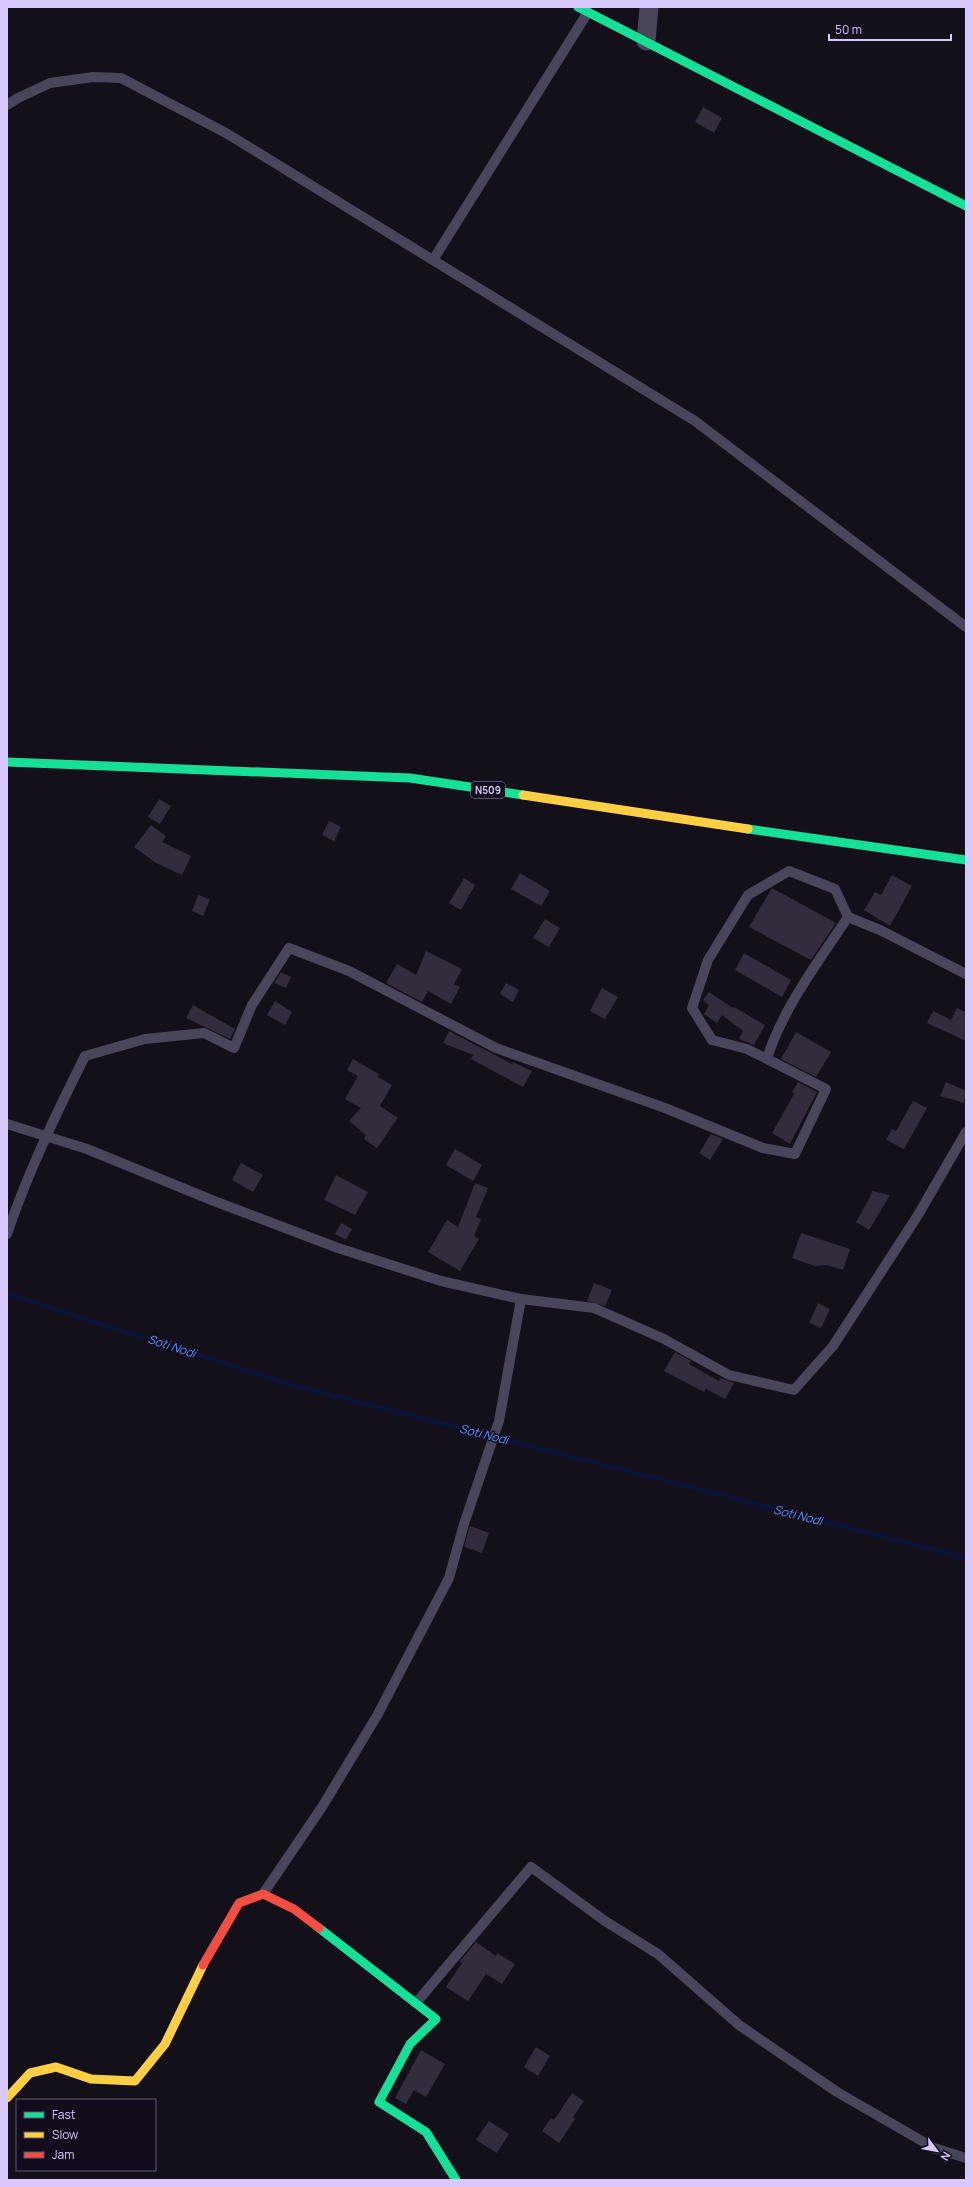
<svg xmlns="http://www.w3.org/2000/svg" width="973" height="2187" viewBox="0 0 973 2187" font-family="Manrope,sans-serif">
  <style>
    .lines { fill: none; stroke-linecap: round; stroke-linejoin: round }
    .stream { stroke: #0a1235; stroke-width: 5 }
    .building { fill: #322c3c }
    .lane { stroke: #49455a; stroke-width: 10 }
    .street { stroke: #49455a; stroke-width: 19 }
    .fast { stroke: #16e098; stroke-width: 9 }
    .slow { stroke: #ffcf43; stroke-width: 9 }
    .jam { stroke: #f24e42; stroke-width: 9 }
    .labels { text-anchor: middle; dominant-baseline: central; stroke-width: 3; stroke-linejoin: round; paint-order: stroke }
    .shield { fill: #120c1d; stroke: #9d90ba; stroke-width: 1 }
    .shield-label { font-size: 10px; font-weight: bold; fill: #d8c8fe }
    .water-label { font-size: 12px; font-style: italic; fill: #5994fc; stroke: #120c1d }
  </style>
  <rect width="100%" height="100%" fill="#131019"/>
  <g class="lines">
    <path class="stream" d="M 7,1294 L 292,1385 L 966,1558"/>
  </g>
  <path class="building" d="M 703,107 L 722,118 L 714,133 L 695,122 Z
    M 159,799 L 171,806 L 160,824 L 148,817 Z
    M 329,821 L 341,827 L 334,841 L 322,835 Z
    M 151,825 L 166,836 L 162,842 L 191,856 L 182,875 L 156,863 L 134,847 Z
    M 520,873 L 550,891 L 541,906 L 511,889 Z
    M 892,875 L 912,886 L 890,926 L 864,910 L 875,892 L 881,895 Z
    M 464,878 L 475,885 L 461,910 L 449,903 Z
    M 772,888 L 836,923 L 811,960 L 749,927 Z
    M 198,895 L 210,899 L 203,916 L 192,911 Z
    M 545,919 L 560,928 L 549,947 L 533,938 Z
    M 426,951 L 462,969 L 454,984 L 460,987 L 451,1004 L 428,991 L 422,1002 L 386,983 L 397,964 L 416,975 Z
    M 744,953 L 791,980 L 782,997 L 735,970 Z
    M 281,972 L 291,977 L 286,988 L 274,983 Z
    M 506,983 L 519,990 L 513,1002 L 500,994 Z
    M 602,988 L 618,997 L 605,1019 L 590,1011 Z
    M 709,992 L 733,1008 L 734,1007 L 765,1025 L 754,1045 L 739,1039 L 743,1031 L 722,1015 L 717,1023 L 704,1014 L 709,1005 L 703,1000 Z
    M 275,1001 L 292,1012 L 285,1025 L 267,1015 Z
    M 193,1005 L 235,1029 L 230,1039 L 186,1018 Z
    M 957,1008 L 966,1012 L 966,1041 L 927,1023 L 933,1011 L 951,1020 Z
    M 449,1031 L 512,1064 L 513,1062 L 532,1071 L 523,1087 L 471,1059 L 473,1055 L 443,1043 Z
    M 796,1032 L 831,1052 L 816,1077 L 781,1059 Z
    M 353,1059 L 379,1074 L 378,1077 L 392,1085 L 380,1106 L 398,1118 L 377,1148 L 364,1139 L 366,1135 L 349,1121 L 361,1108 L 345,1099 L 358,1076 L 347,1070 Z
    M 798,1082 L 817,1092 L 790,1144 L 772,1133 L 794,1094 L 792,1092 Z
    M 946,1082 L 966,1091 L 964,1103 L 940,1096 Z
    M 913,1101 L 927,1108 L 904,1149 L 886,1140 L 892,1129 L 896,1131 Z
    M 711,1134 L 723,1139 L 710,1160 L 699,1153 Z
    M 455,1149 L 482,1165 L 473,1181 L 446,1165 Z
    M 241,1163 L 263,1175 L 253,1192 L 232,1180 Z
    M 336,1175 L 368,1192 L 355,1215 L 324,1200 Z
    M 475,1183 L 488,1188 L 476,1217 L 481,1219 L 474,1236 L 479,1239 L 460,1271 L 428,1252 L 447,1220 L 458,1227 Z
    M 872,1191 L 890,1195 L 869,1230 L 856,1222 L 870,1197 Z
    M 341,1223 L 352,1229 L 346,1240 L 335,1234 Z
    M 801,1233 L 850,1249 L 843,1270 L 827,1265 L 815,1266 L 792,1258 Z
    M 594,1283 L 612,1290 L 605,1306 L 587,1301 Z
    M 818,1303 L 830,1309 L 821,1328 L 809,1323 Z
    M 675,1352 L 691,1361 L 689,1364 L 719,1381 L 720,1378 L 734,1383 L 725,1399 L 706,1389 L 704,1392 L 664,1371 Z
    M 470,1526 L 489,1533 L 482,1553 L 464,1547 Z
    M 476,1942 L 496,1956 L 497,1953 L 515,1964 L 502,1984 L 486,1974 L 468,2001 L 446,1987 L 462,1963 L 460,1961 Z
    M 536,2047 L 550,2056 L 538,2076 L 524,2067 Z
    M 421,2050 L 445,2064 L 426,2097 L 414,2090 L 406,2104 L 395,2098 Z
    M 572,2093 L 584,2101 L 573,2117 L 575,2119 L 559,2143 L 542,2131 L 551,2118 L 554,2120 Z
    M 489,2121 L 509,2134 L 497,2153 L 476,2140 Z"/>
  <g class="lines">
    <path class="lane" d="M 7,105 L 18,98 L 50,83 L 93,77 L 121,78 L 226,133 L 695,421 L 966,627
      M 433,260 L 588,12
      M 767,1059 L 747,1049 L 712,1040 L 692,1008 L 708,960 L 748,895 L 789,871 L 835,889 L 848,917
      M 7,1124 L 87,1149 L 214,1201 L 338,1248 L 441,1281 L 521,1299 L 499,1421 L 464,1524 L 449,1578 L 378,1714 L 322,1807 L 263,1894
      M 7,1234 C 28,1172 56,1114 85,1056 L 145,1039 L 204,1033 L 234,1048 L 252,1005 L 289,948 L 349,971 L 496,1048 L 665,1108 L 763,1148 L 795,1154 L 826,1089 L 767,1059 C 781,1011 820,959 848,917 L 880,930 L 966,974
      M 521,1299 L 594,1308 L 664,1339 L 729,1375 L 794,1390 L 833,1346 L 918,1215 L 966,1132
      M 416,2003 L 531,1867 L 605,1921 L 658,1954 L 739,2025 L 837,2092 L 934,2148 L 966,2158"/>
    <path class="street" d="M 646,41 L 649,7"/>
    <path class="fast" d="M 578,7 L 966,206
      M 7,762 L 410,778 L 523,795
      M 748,829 L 966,860
      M 319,1928 L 436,2019 L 410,2044 L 379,2102 L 426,2132 L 456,2180"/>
    <path class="slow" d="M 523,795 L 748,829
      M 7,2098 L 30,2073 L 56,2067 L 91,2079 L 135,2081 L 165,2044 L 203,1965"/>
    <path class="jam" d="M 203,1965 L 239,1903 L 263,1894 L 294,1909 L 319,1928"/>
  </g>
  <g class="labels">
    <rect class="shield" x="471" y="782" width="34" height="16" rx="3"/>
    <g class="shield-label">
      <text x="488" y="790">N509</text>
    </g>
    <g class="water-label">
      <text transform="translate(172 1346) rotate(18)">Soti Nodi</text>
      <text transform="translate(484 1434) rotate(14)">Soti Nodi</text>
      <text transform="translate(798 1515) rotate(14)">Soti Nodi</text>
    </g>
  </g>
  <rect width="973" height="2187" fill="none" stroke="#d8c8fe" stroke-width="16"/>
  <rect x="16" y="2099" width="140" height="72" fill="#120c1d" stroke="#615777"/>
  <rect x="24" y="2112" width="20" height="6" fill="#16e098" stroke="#615777"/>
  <text x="52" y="2119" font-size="12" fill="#d8c8fe">Fast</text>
  <rect x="24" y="2132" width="20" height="6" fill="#ffcf43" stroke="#615777"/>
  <text x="52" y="2139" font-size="12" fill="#d8c8fe">Slow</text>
  <rect x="24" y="2152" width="20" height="6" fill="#f24e42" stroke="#615777"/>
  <text x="52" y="2159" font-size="12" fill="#d8c8fe">Jam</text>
  <g transform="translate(937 2151) rotate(122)" stroke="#120c1d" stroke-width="3" paint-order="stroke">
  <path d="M0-3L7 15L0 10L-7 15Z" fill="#d8c8fe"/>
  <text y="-6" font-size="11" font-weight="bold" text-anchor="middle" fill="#d8c8fe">N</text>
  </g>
  <path d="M829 34v6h122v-6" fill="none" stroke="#d8c8fe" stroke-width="2"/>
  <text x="835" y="34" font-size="12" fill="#d8c8fe" stroke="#120c1d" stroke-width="3" paint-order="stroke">50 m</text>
</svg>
